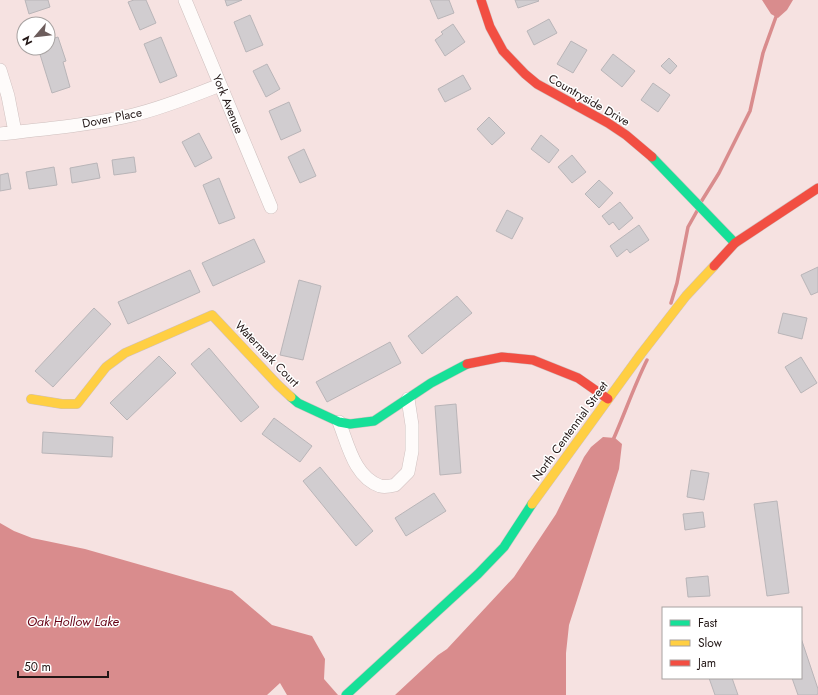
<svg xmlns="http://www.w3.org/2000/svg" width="818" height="695" viewBox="0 0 818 695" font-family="Jost,sans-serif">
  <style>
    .water { fill: #d98c8d }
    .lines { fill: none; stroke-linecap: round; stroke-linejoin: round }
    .stream { stroke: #d98c8d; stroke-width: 3.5 }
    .building { fill: #d1cdd0; stroke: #b9b5b8 }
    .street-casing { stroke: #cfc0bf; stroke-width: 14 }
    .fast-casing { stroke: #cfc0bf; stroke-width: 10 }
    .slow-casing { stroke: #cfc0bf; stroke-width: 10 }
    .jam-casing { stroke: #cfc0bf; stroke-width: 10 }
    .street { stroke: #fefbfa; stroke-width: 13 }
    .fast { stroke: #16e098; stroke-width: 9 }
    .slow { stroke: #ffcf43; stroke-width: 9 }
    .jam { stroke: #f24e42; stroke-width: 9 }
    .labels { text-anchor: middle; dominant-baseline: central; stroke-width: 3; stroke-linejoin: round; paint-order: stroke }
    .street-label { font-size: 12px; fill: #221615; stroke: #fff }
    .water-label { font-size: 13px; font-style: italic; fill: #670417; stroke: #fff }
  </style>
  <rect width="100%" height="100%" fill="#f6e2e1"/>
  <path class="water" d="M 762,0 L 793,0 L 787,10 L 778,18 L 771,14 Z
    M 603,437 L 615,438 L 622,444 L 619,469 L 569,625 L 566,653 L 566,695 L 395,695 L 438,655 L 447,649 L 514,577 L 556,514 L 584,457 L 591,447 Z
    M 0,523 L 14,531 L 32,538 L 85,549 L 232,591 L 272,625 L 312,636 L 325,659 L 324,679 L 338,695 L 287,695 L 280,683 L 267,695 L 0,695 Z"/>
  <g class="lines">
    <path class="stream" d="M 701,202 L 719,173 L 750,111 L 763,53 L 777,14
      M 671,303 L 677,283 L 688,227 L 697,211
      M 613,440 C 625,413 634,386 647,360"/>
  </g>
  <path class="building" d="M 25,0 L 48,0 L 50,7 L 29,14 Z
    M 134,0 L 146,0 L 156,23 L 140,30 L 128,2 Z
    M 225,0 L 242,0 L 227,6 Z
    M 430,0 L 449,0 L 454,13 L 438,19 Z
    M 515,0 L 538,0 L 539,1 L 518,8 Z
    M 250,15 L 263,45 L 246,52 L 234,22 Z
    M 549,19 L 557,33 L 534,45 L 527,31 Z
    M 453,24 L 465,42 L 445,56 L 435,40 L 443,34 L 441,32 Z
    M 58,37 L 66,61 L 63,62 L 70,87 L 52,93 L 38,48 L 48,48 L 48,40 Z
    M 161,37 L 177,76 L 160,83 L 144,44 Z
    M 571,41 L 587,50 L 573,73 L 557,64 Z
    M 613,54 L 635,71 L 622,87 L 601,70 Z
    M 669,58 L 677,66 L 670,74 L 661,66 Z
    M 267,64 L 280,89 L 266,97 L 253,71 Z
    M 463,75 L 471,89 L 445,102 L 438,89 Z
    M 653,83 L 670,95 L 658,112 L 641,100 Z
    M 289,102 L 301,131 L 281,140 L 269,111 Z
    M 489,117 L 505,133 L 492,145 L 477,129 Z
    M 199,133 L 212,158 L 195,167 L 182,142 Z
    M 541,135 L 559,150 L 549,163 L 531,149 Z
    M 304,149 L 316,176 L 300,183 L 288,157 Z
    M 572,155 L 586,172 L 572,183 L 558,167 Z
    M 134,157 L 136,172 L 114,175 L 112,160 Z
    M 97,163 L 100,178 L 72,183 L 70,168 Z
    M 54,167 L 57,185 L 29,189 L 26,172 Z
    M 8,173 L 11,189 L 0,191 L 0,175 Z
    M 219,178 L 235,218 L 219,224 L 203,185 Z
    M 599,180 L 613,193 L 599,208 L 585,194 Z
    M 620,202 L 633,218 L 619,230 L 613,222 L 609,225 L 602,216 Z
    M 507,210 L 523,218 L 512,239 L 496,231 Z
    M 639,225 L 649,240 L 630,253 L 627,249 L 617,257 L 610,246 Z
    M 254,239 L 265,262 L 213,286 L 202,263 Z
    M 818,267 L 818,292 L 811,295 L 801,275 Z
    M 190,270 L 200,292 L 128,324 L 118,302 Z
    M 299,280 L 321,286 L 303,360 L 280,355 Z
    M 457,296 L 472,313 L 422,354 L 408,336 Z
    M 94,308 L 111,324 L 53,387 L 35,371 Z
    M 783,313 L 807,318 L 802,339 L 778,333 Z
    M 390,342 L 401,363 L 327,402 L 316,382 Z
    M 209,348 L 259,407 L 241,422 L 191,364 Z
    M 159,356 L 176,373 L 127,420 L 110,403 Z
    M 801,357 L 817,383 L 801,393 L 785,367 Z
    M 456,404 L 461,473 L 440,475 L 435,406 Z
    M 274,418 L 312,446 L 300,462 L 262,434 Z
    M 43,432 L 113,437 L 112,457 L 42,453 Z
    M 320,467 L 373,531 L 356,546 L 303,481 Z
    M 691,470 L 709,473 L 704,500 L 687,497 Z
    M 434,493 L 446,511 L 406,536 L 395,518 Z
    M 777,501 L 789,593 L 767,596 L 754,504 Z
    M 703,512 L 705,527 L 685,530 L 683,514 Z
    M 708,576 L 710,596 L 688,597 L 686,578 Z
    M 801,638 L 818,689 L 818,694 L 816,695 L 798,695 L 792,678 L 801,678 Z
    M 709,678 L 732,678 L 738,695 L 715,695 Z"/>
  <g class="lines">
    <g class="street-casing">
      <path id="street" d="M 185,0 L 271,207
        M 0,70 L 8,96 L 15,132
        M 0,134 C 45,129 90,125 133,115 C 163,108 192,96 220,85
        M 339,422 C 348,444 354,477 380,486 C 384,487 391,486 395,485 L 408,472 L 412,451 L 412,425 L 408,399"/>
    </g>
    <g class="fast-casing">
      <path id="fast" d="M 652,157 L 735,243
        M 291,397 L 298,403 L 339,422 L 350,424 L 374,421 L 431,383 L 467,364
        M 346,695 L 478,574 L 504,547 L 532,504"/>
    </g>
    <g class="slow-casing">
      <path id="slow" d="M 31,399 L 62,404 L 77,404 L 106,367 L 125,353 L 212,315 L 278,385 L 291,397
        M 532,504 L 641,354 L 686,296 L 714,266"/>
    </g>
    <g class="jam-casing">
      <path id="jam" d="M 481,0 L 490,27 L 503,51 L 525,74 L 537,84 L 608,123 L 626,135 L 652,157
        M 714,266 L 735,243 L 818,188
        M 467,364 L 502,357 L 533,360 L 578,378 L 608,399"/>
    </g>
    <use href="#street" class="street"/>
    <use href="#fast" class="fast"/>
    <use href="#slow" class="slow"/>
    <use href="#jam" class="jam"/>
  </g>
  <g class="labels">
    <g class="street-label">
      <text transform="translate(589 100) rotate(30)">Countryside Drive</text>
      <text transform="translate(228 104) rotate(68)">York Avenue</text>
      <text transform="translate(112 118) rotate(-11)">Dover Place</text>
      <text transform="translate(267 354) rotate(46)">Watermark Court</text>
      <text transform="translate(570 431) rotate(-54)">North Centennial Street</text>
    </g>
    <g class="water-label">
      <text x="73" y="621">Oak Hollow Lake</text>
    </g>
  </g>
  <rect x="662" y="607" width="140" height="72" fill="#ffffff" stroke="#a7a2a1"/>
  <rect x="670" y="620" width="20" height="6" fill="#16e098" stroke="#a7a2a1"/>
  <text x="698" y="627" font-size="12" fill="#221615">Fast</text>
  <rect x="670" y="640" width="20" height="6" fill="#ffcf43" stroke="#a7a2a1"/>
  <text x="698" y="647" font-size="12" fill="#221615">Slow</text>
  <rect x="670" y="660" width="20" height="6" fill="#f24e42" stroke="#a7a2a1"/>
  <text x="698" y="667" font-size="12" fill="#221615">Jam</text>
  <g transform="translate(36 36) rotate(242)"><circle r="19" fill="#ffffff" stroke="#a7a2a1"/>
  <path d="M0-3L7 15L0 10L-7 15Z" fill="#6c5d5c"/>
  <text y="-6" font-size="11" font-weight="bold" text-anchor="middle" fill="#221615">N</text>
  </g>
  <path d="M18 671v6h90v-6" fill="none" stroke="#221615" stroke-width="2"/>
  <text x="24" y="671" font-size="12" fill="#221615" stroke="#ffffff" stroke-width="3" paint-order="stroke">50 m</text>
</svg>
